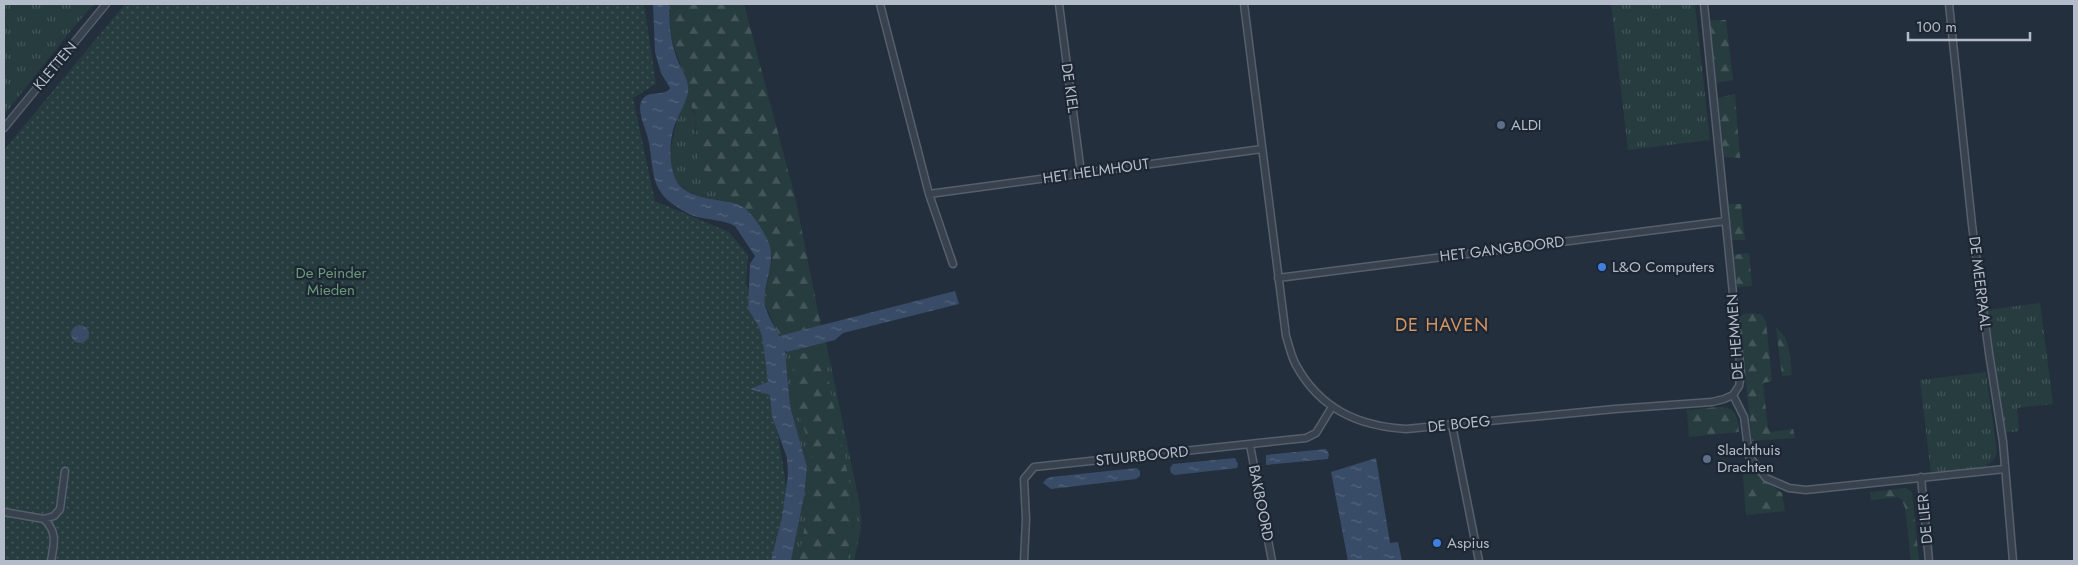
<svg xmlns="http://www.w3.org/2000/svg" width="2078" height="565" viewBox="0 0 2078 565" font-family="Jost,sans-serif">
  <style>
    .grass { fill: url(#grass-tufts) }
    .forest { fill: url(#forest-firs) }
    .park { fill: url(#park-dots) }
    .water { fill: url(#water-ripples) }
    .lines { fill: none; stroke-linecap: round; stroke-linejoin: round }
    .minor-casing { stroke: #565f6c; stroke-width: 9 }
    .minor { stroke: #38414e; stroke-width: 6 }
    .service-dot { fill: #5c6f8a; stroke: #1d2633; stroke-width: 2 }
    .shop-dot { fill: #3f7fe0; stroke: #1d2633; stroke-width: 2 }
    .labels { text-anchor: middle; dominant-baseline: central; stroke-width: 4.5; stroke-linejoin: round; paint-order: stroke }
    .street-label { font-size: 15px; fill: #b4bcc9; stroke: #1d2633 }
    .poi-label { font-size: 15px; fill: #b4bcc9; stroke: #1d2633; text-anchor: start }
    .park-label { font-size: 15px; fill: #6b9a76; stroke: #1d2633 }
    .quarter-label { font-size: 18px; letter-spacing: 1px; fill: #d59563; stroke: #1d2633 }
  </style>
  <defs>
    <pattern id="grass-tufts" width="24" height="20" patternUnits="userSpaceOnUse" patternTransform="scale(1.25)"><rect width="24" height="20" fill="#263c3f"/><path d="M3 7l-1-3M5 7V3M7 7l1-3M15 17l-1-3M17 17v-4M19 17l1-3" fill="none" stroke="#435659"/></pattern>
    <pattern id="forest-firs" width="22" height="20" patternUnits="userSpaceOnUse" patternTransform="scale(1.25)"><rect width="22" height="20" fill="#263c3f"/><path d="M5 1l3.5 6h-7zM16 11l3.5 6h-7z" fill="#435659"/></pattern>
    <pattern id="park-dots" width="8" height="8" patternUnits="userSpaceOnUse" patternTransform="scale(1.25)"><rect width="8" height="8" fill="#263c3f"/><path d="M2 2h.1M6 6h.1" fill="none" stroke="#435659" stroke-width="1.8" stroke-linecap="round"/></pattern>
    <pattern id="water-ripples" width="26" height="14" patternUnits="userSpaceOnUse" patternTransform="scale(1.25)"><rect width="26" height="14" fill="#394c67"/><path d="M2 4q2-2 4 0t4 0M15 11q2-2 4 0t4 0" fill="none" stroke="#53647b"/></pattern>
  </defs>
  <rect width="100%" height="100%" fill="#242f3e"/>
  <path class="grass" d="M 4,4 L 94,4 L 72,29 L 4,115 Z
    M 1611,4 L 1695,4 L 1710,140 L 1628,150 Z
    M 686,97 L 696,117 L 695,132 L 719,189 L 724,194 L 727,203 C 712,200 691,196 680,185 C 660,165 677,119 686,97 Z
    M 2040,303 L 2053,404 L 2017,408 L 2019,431 L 2004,433 L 1987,310 Z
    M 826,342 L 860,506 L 861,530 L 854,561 L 847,561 L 855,510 L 821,348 L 793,358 L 792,364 L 797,407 L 814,460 L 814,467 L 799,561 L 791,561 L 804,496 L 807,467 L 790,406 L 785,350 L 788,352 Z
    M 1986,372 L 1997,452 C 1991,475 1952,472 1931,474 L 1920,380 Z"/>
  <path class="forest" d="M 669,4 L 744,4 L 796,201 L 821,326 L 779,336 L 765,304 L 765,293 L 772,260 L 769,245 L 737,204 L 727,203 C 723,188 708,179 701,165 C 693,150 697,134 696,118 C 695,110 689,104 686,97 C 692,83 675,55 672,40 C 669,27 669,16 669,4 Z
    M 1710,20 L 1726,20 L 1733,80 L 1716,83 Z
    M 1735,94 L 1740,158 L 1724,157 L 1718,98 Z
    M 1728,204 L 1741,204 L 1745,240 L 1732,240 Z
    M 1749,253 L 1752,286 L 1737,287 L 1733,255 Z
    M 1752,313 L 1762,315 L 1766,322 L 1772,381 L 1763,383 L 1768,428 L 1771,432 L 1793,429 L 1795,438 L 1752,441 L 1739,315 Z
    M 1776,328 C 1791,338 1790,358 1792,375 L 1782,376 Z
    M 822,348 L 855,510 L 847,561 L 799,561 L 814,467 L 814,460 L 797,407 L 792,364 L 793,358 L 797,355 Z
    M 1718,407 C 1736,406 1738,417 1739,432 L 1689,437 L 1687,410 Z
    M 1756,473 L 1782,493 L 1785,511 L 1746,515 L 1743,474 Z
    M 1906,488 L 1912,492 L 1919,561 L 1911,561 L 1905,508 L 1902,500 L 1898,497 L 1871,500 L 1870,492 Z"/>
  <path class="park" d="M 125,4 L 644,4 L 656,84 L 633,98 L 655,201 L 729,232 L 748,255 L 746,284 L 760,319 L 788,498 L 775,561 L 4,561 L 4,150 Z"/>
  <path class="water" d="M 653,4 L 669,4 C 669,21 670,39 676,56 C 679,67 690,79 688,92 C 686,104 678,115 674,127 C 669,142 668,173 680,186 C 695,200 719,199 737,204 C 749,208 759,224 765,235 C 780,260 762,280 765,305 C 767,316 775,326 779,336 L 955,291 L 959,304 L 843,333 L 835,340 L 787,352 L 785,350 L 790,406 L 807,467 L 804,496 L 791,561 L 771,561 L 782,517 L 788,475 L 787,458 L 772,416 L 770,395 L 750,389 L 768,382 L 762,336 L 758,325 L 748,309 L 750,264 L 755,256 L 735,226 C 724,220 710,220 697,217 C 690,215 683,211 677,207 C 650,190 654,171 649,143 C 647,130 637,114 641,102 C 647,88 664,98 670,88 L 661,73 L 655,52 Z
    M71 334a9 9 0 1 1 18 0a9 9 0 1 1-18 0Z
    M 1326,449 L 1329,454 L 1328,459 L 1266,465 L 1266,455 Z
    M 1235,458 L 1238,464 L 1237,468 L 1175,475 L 1171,473 L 1170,468 L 1173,464 Z
    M 1376,458 L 1390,543 L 1398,542 L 1402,561 L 1348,561 L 1331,472 Z
    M 1137,468 L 1140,471 L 1140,476 L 1136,479 L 1051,489 L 1043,483 L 1046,479 L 1051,477 Z"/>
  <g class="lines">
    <g class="minor-casing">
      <path id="minor" d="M 880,4 L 929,194 L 953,264
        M 1059,4 L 1081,173
        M 1244,4 L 1286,336 C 1289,345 1291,356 1296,365 C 1320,409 1358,426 1406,429 L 1615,409 L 1712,402 L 1724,399 L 1733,395
        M 1704,4 L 1741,374 L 1739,386 L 1733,395 L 1744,417 L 1749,456 L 1766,478 L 1789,488 L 1806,490 L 2005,469
        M 1949,4 L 1972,225 L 1989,353 L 2003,442 L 2013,561
        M 4,128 L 106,4
        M 929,194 L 1262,149
        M 1278,278 L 1726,221
        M 1452,425 L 1479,561
        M 1250,445 L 1272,561
        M 1921,477 L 1929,561
        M 4,512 L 44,519
        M 51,561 C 54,543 58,533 44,519 L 54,516 L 60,509 L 65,471
        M 1024,561 L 1026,519 L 1024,479 L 1034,467 L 1306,438 L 1316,433 L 1332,407"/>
    </g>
    <use href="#minor" class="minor"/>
  </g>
  <g class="service-dot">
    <circle cx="1501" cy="125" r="5"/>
    <circle cx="1707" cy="459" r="5"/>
  </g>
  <g class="shop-dot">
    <circle cx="1602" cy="267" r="5"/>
    <circle cx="1437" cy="543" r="5"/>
  </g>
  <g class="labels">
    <g class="street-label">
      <text transform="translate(55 66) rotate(-50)">KLETTEN</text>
      <text transform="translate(1070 88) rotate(82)">DE KIEL</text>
      <text transform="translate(1096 171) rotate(-8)">HET HELMHOUT</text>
      <text transform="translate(1502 249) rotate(-7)">HET GANGBOORD</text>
      <text transform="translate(1980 283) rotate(83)">DE MEERPAAL</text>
      <text transform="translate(1735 337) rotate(-94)">DE HEMMEN</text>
      <text transform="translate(1459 424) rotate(-6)">DE BOEG</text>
      <text transform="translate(1142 456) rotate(-6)">STUURBOORD</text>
      <text transform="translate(1261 503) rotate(79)">BAKBOORD</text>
      <text transform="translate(1925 519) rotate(-95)">DE LIER</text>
    </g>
    <g class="poi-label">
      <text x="1511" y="125">ALDI</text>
      <text x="1612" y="267">L&amp;O Computers</text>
      <text x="1717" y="450">Slachthuis<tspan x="1717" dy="17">Drachten</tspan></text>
      <text x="1447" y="543">Aspius</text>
    </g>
    <g class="park-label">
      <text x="331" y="273">De Peinder<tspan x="331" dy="17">Mieden</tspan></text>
    </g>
    <g class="quarter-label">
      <text x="1442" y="325">DE HAVEN</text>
    </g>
  </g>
  <rect width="2078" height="565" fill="none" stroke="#b4bcc9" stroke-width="10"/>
  <path d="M1908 32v8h122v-8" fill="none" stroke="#b4bcc9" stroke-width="2.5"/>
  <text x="1916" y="32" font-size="15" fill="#b4bcc9" stroke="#1d2633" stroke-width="4" paint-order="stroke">100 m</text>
</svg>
